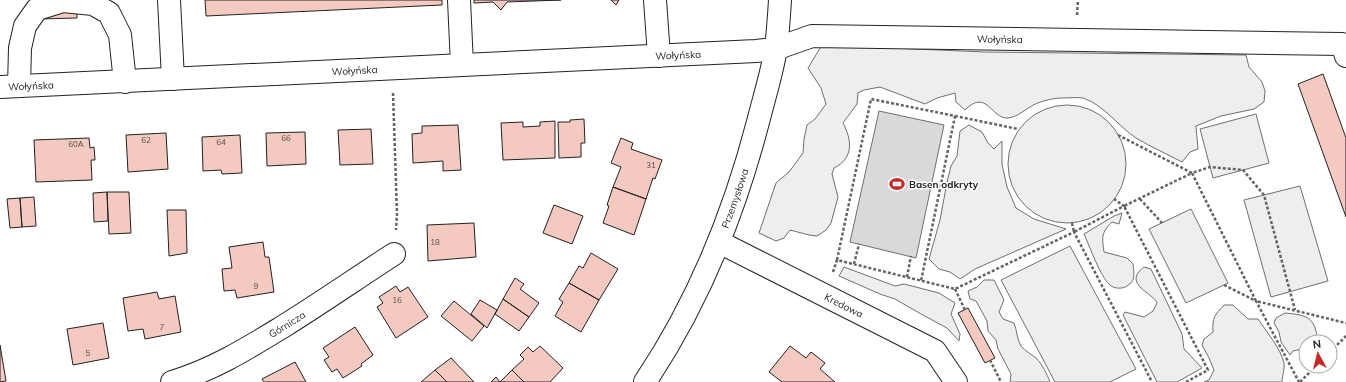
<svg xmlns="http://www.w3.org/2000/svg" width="1346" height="382" viewBox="0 0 1346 382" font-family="Mulish,sans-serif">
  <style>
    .green { fill: #eee; stroke: #6f6f6f }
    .water { fill: #d9d9d9; stroke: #6f6f6f }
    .building { fill: #f3c9c0; stroke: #222 }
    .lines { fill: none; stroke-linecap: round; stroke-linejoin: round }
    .minor-casing { stroke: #222; stroke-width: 24 }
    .major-casing { stroke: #222; stroke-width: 24 }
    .path { stroke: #646464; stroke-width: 2.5; stroke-dasharray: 3 2; stroke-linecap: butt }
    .minor { stroke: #fff; stroke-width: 22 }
    .major { stroke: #fff; stroke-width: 22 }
    .labels { text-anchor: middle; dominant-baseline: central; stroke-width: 3; stroke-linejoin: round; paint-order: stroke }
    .number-label { font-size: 8px; fill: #564c4a }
    .street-label { font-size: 10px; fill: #222; stroke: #fff }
    .poi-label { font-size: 10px; font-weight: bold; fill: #222; stroke: #fff; text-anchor: start }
  </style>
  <rect width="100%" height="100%" fill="#fff"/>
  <path class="green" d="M 822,45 L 985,52 L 1246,55 L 1249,67 L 1262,82 L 1265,91 L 1264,102 L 1254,109 L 1221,116 L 1196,126 L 1198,149 L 1190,152 L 1182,162 C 1167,154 1151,147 1136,138 C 1118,126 1104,105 1083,98 C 1077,97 1068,98 1062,98 C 1052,98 1037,102 1030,107 C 1023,111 1017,117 1008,118 C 991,119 987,88 965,110 L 956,102 L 955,93 L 937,98 L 925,104 L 880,87 L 864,90 L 858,93 L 857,104 L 843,123 C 852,140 854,158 834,168 L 832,174 L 838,197 L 831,223 L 826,230 L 817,236 L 809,235 L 790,230 L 784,238 L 776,241 L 759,233 L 776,183 L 789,172 L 803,153 L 804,139 L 807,125 L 815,119 L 826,104 L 821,88 L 808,68 Z
    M1008 164a59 59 0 1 1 118 0a59 59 0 1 1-118 0Z
    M 1256,114 L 1269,163 L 1213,178 L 1200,129 Z
    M 969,125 L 982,132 L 988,143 L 994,149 L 1002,141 L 1002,164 L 1007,187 L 1016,208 L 1034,219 L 1066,229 L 975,269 L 960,279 L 950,272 L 939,269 L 929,259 L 940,220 L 947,182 L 951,166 L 957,156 L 960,131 Z
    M 1300,186 L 1328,281 L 1271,297 L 1244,200 Z
    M 1191,209 L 1228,283 L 1186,303 L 1149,229 Z
    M 1122,213 L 1119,224 L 1112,222 C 1101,233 1102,237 1104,252 L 1127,258 L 1133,264 C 1134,273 1136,281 1127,286 C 1123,289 1114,289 1110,285 C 1101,278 1089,245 1084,234 L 1114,216 Z
    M 1070,246 L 1136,369 L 1110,382 L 1055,382 L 1001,280 Z
    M 844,267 L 895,286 L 904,284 L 939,293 L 955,303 L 951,314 L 960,334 L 959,341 L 947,328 L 921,314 L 895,299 L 880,294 L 839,276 Z
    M 1144,267 L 1151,269 L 1182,334 L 1184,349 L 1202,368 L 1177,382 L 1157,382 L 1123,315 L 1125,312 L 1144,317 L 1153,311 L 1157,303 C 1155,294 1121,284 1144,267 Z
    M 984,280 L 994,280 L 1004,300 L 999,312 L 1003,319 L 1014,323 C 1017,330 1017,340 1021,346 C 1025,351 1031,354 1036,358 C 1042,364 1047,374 1050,382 L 1010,382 L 1011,374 L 998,349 L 996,340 L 988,331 L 987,321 L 976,301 L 970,299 L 968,291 L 977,287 Z
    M 1224,305 L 1233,305 L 1248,319 L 1258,319 C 1266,331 1281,349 1284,363 C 1285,367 1282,378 1282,382 L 1204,382 L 1209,380 L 1214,370 L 1209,358 L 1202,345 L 1204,339 L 1213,332 C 1212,317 1215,315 1224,305 Z
    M 1285,313 C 1309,315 1315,318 1318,342 L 1306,342 L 1306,348 L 1293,351 L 1290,355 L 1281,342 L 1279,332 L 1274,323 L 1276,318 Z"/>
  <path class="water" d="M 879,111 L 944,125 L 916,258 L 850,242 Z"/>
  <path class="building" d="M 77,0 L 77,18 L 40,19 Z
    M 205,0 L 442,0 L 442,5 L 206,16 Z
    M 474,0 L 561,0 L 507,2 L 501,10 L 493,2 L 474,3 Z
    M 611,0 L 619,0 L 616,5 Z
    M 1323,74 L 1346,138 L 1346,217 L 1298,84 Z
    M 584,119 L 585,143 L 581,143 L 581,157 L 559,158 L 558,122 L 570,122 L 570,120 Z
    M 555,121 L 555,158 L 503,160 L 501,123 L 523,122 L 523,127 L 540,126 L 540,122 Z
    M 458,125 L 461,170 L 443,171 L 443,161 L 413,163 L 412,134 L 422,133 L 422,126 Z
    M 371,129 L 373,164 L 340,165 L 338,130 Z
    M 305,132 L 306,164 L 267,166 L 266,133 Z
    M 166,133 L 168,169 L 128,172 L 126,135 Z
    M 240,135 L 242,173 L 222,174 L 221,170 L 203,171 L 202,137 Z
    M 89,138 L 90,148 L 94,147 L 95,160 L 91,160 L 92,180 L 36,182 L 34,140 Z
    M 621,138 L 633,143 L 631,149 L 662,160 L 655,179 L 653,178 L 646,199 L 613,187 L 621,167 L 611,163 Z
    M 613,187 L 646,199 L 634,235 L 603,223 L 609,206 L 607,205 Z
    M 107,192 L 108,221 L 94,222 L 93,193 Z
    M 107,192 L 129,192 L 131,233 L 109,234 Z
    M 34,197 L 36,226 L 22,227 L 20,198 Z
    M 20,198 L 22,227 L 10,228 L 7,199 Z
    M 554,205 L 583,216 L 572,244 L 543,233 Z
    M 167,210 L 186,210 L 187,253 L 169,256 Z
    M 474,223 L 476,257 L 428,261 L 427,225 Z
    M 263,242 L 265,257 L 269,257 L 274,292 L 237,298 L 235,290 L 224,291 L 222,269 L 232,268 L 229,247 Z
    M 591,253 L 618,269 L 599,300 L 569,283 L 579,266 L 583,268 Z
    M 515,278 L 524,284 L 520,289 L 539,303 L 529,317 L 503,299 Z
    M 569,283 L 599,300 L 581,332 L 555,316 L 563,302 L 559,299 Z
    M 396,286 L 400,292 L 408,287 L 428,317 L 396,338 L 377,307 L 383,303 L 379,297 Z
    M 157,292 L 159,299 L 175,296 L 181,332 L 145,339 L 143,329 L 128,331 L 123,298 Z
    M 503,299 L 529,317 L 519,331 L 495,314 Z
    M 480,300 L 497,310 L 487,328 L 471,314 Z
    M 454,301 L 484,326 L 472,341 L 441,316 Z
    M 968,308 L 995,358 L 985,363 L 958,313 Z
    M 103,323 L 109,358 L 73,365 L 67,329 Z
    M 355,327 L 373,355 L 361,364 L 362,366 L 343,378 L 337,369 L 332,372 L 324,360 L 329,357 L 323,348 Z
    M 0,345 L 6,381 L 0,382 Z
    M 540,346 L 563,368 L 550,382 L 524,382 L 512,370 L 524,359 L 520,355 L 528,347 L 533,352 Z
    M 790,346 L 806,358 L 811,352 L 825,363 L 820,369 L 835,382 L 782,382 L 769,372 Z
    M 451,358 L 474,382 L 447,382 L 435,370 Z
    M 295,362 L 306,382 L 264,382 L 262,379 Z
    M 435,370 L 447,382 L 421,382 Z
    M 512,370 L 524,382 L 491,382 L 496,377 L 500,382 Z"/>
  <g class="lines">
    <g class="minor-casing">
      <g id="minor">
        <path d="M 169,0 L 173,79"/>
        <path d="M 459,0 L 462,65"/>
        <path d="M 655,0 L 659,56"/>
        <path d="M 19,86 L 20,48 L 25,26 L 37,9 L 63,1 L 93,4 L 109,13 L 120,35 L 125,82"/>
        <path id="s1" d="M 0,87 L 756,51 L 775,49 L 812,36 L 1342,44 L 1346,56"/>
        <path id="s2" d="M 719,242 L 935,351 L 956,382"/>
        <path id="s3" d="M 172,382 C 213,370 248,348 284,326 C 321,303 357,278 394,254"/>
      </g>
    </g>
    <g class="major-casing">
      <g id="major">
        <path id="s4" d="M 645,382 C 698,303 734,214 758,122 C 764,98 772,73 776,48 C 778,32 779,16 780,0"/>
      </g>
    </g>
    <path class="path" d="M 1077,15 L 1078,0
      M 393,93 L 397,214 L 396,230
      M 955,116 L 1018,129
      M 1118,135 L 1192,173 L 1210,167 L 1243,170 L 1264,195 L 1295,310
      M 1140,199 L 1162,223
      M 1072,223 L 1074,232 L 1124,206 L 1114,199
      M 837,260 L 871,99 L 955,116 L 921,281
      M 854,264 L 859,244
      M 833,272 L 837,260 L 955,289 L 1074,232 L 1152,382
      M 907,277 L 911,256
      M 1224,285 L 1256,301 L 1299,382
      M 955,289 L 965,310
      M 1330,352 L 1346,336
      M 990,360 L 1001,382
      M 1186,382 L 1208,370 L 1124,206 L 1192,173 L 1256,301 L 1346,323
      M 1300,382 L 1316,366"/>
    <use href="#minor" class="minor"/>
    <use href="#major" class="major"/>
  </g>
  <defs>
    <g id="stadium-bare" transform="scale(1.2)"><path d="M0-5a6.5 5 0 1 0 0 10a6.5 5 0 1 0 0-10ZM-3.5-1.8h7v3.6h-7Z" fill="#c62828" stroke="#fff" stroke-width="2.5" paint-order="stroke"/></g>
  </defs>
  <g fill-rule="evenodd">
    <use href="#stadium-bare" x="897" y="184"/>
  </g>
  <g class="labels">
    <g class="number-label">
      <text x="286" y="138">66</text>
      <text x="146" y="140">62</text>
      <text x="221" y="142">64</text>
      <text x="76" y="144">60A</text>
      <text x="651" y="165">31</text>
      <text x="435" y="242">18</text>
      <text x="256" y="286">9</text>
      <text x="397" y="300">16</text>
      <text x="162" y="327">7</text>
      <text x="88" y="353">5</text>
    </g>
    <g class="street-label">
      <text stroke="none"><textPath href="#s1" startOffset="1003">Wołyńska</textPath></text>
      <text stroke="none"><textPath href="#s1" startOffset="679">Wołyńska</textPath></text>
      <text stroke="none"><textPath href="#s1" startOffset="355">Wołyńska</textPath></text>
      <text stroke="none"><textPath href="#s1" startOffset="31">Wołyńska</textPath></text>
      <text stroke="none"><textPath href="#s4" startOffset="205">Przemysłowa</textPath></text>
      <text stroke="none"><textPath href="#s2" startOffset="140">Kredowa</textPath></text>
      <text stroke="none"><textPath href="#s3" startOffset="129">Górnicza</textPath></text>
    </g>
    <g class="poi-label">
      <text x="909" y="184">Basen odkryty</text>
    </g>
  </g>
  <g transform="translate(1318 354) rotate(353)"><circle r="19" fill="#ffffff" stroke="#a7a7a7"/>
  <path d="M0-3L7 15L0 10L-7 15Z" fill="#c62828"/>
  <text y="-6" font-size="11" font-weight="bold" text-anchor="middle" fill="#222222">N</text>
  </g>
</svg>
